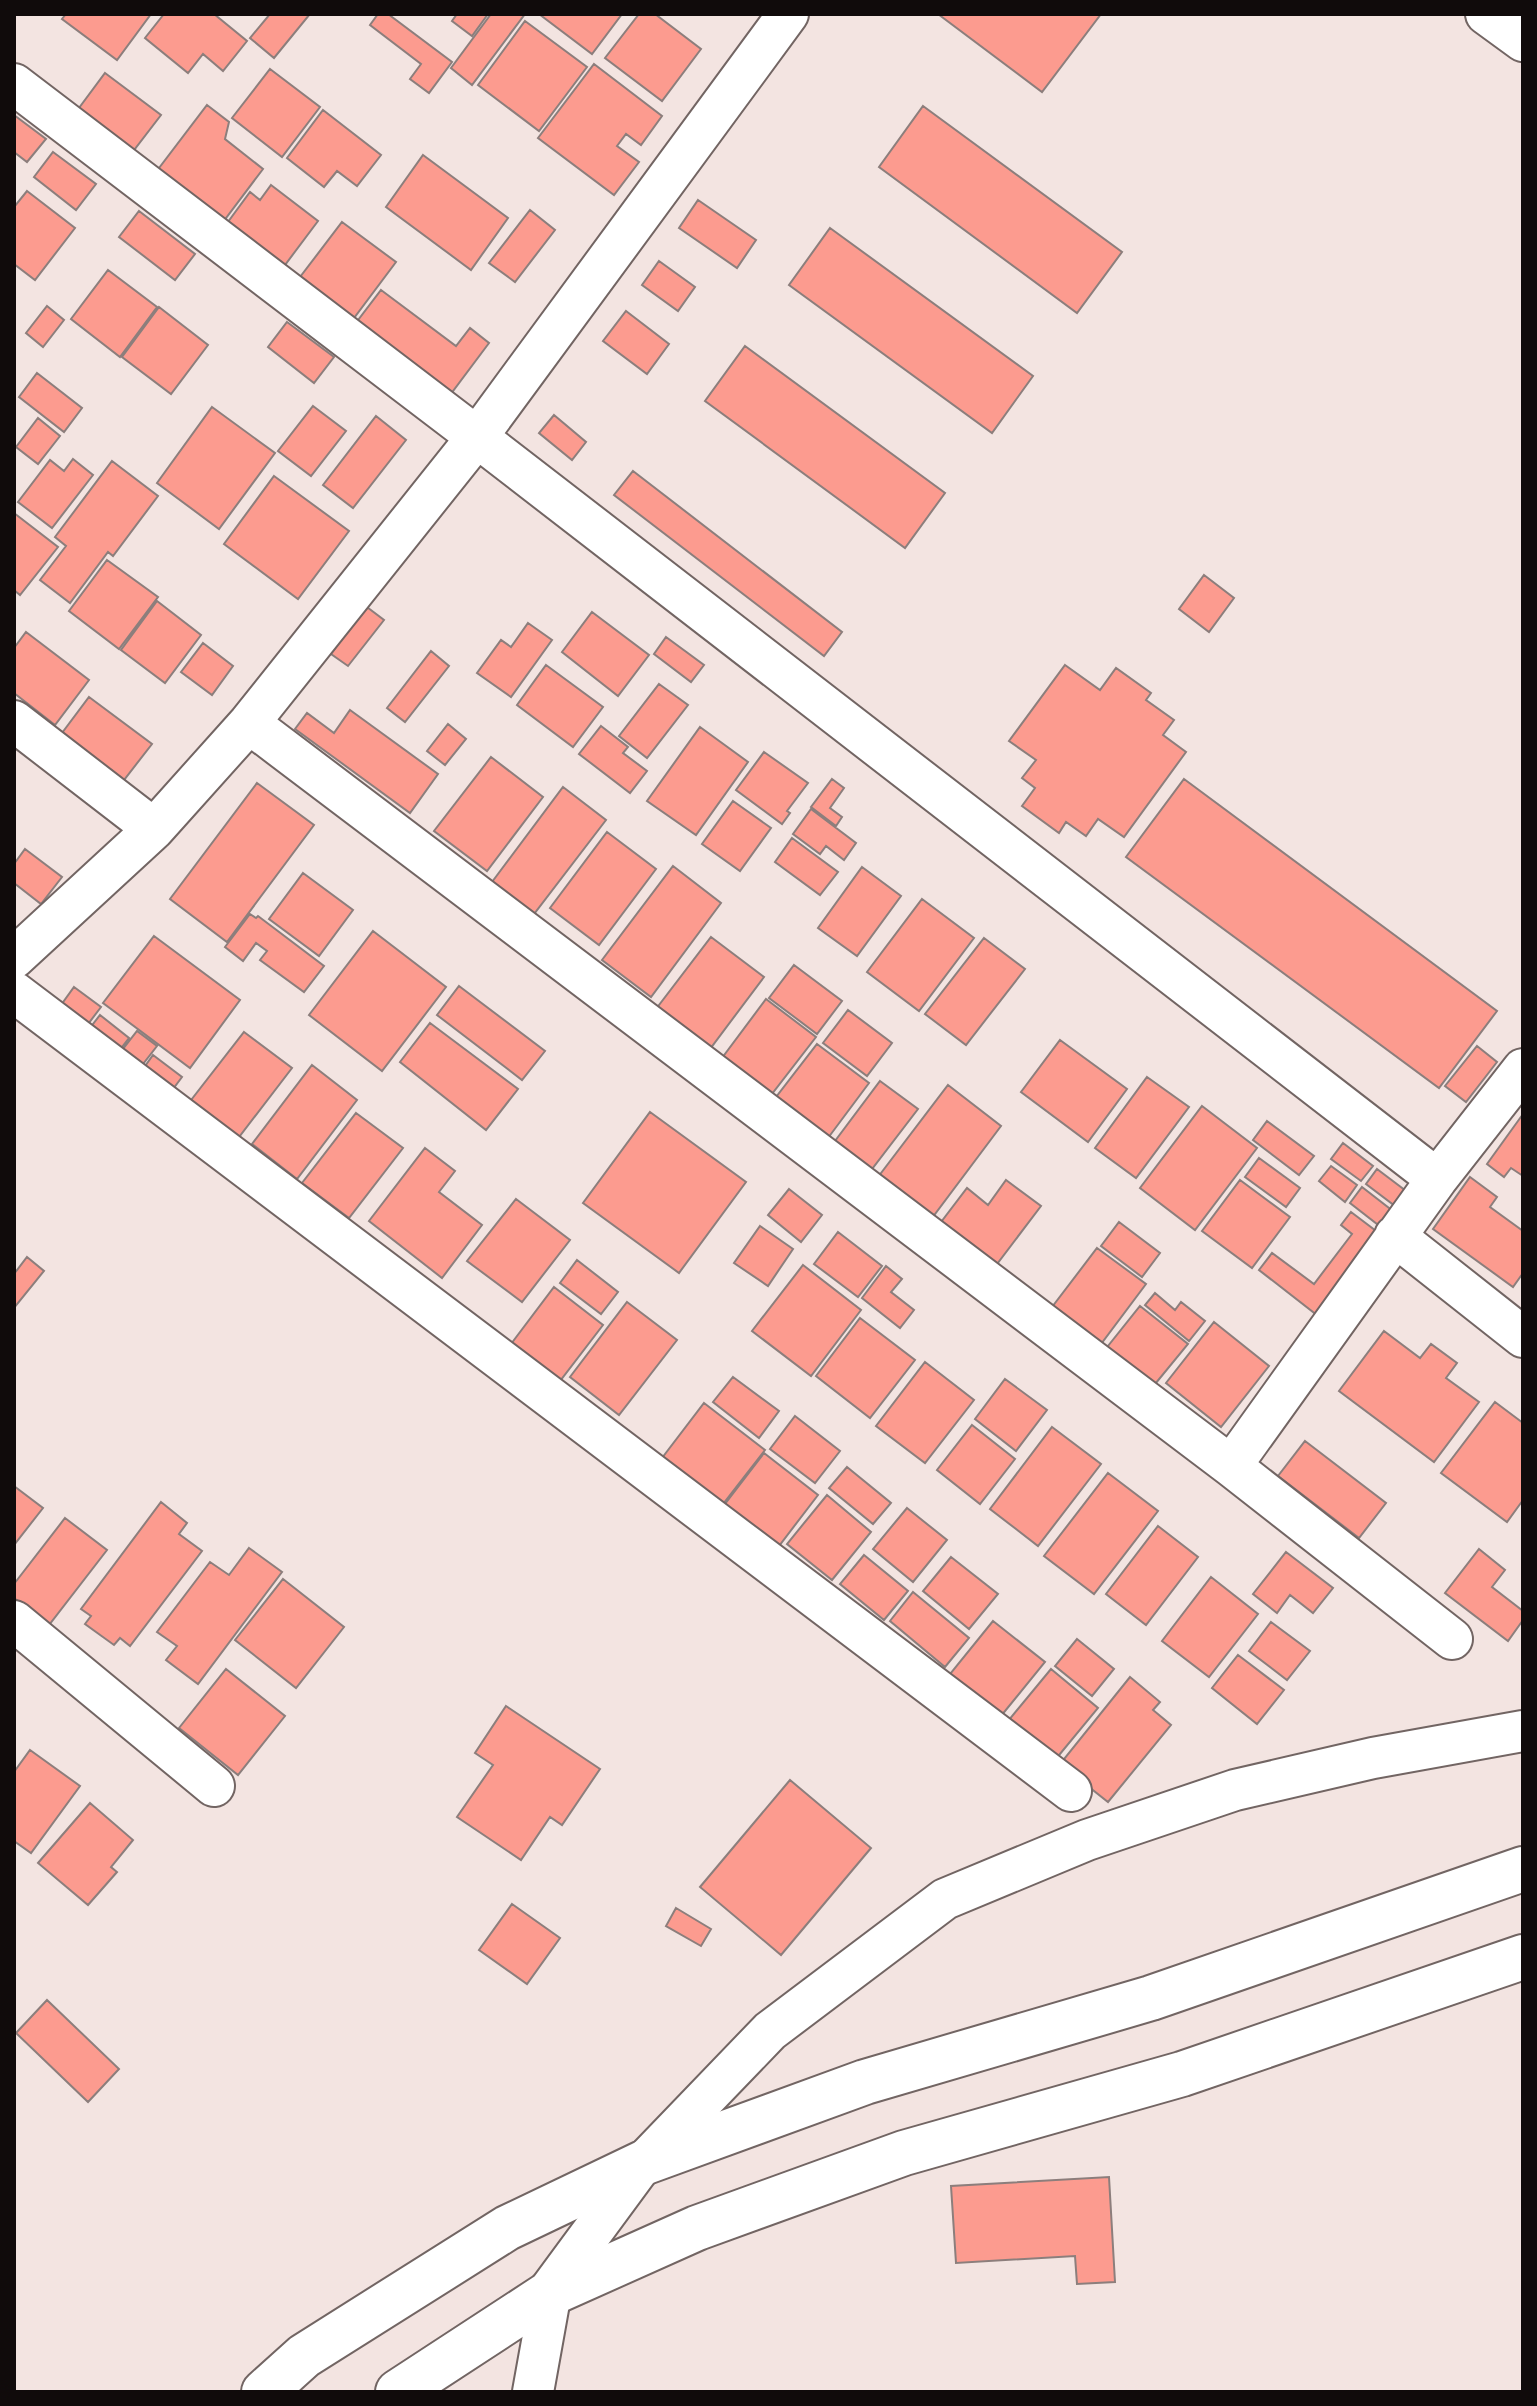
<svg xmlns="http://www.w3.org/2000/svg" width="1537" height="2406" viewBox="0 0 1537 2406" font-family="Commissioner,sans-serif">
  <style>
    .building { fill: #fc9b8f; stroke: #8c7e7c; stroke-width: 2 }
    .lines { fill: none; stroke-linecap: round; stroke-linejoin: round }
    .street-casing { stroke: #726563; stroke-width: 44 }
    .secondary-casing { stroke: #726563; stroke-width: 48 }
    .street { stroke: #fff; stroke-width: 40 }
    .secondary { stroke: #fff; stroke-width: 44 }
  </style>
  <rect width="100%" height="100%" fill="#f3e4e1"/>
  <path class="building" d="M 66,14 L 151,14 L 117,60 L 62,19 Z
    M 164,14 L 214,14 L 247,41 L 223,71 L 203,54 L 188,73 L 145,38 Z
    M 270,14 L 310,14 L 274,58 L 250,38 Z
    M 378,14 L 388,14 L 452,62 L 429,93 L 410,79 L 421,64 L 370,25 Z
    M 457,14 L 488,14 L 472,36 L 452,21 Z
    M 491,14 L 525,14 L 472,85 L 451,68 Z
    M 539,14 L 622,14 L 592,54 Z
    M 639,14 L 655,14 L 701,49 L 662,101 L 605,58 Z
    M 938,14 L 1101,14 L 1042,92 Z
    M 525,21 L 587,67 L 539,131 L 478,85 Z
    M 594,64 L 662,116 L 641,145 L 626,134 L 617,146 L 639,162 L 614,195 L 538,138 Z
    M 270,69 L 320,107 L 282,157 L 232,118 Z
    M 105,73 L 161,115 L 131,154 L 76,112 Z
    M 207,105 L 229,122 L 225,139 L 263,169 L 223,222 L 156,172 Z
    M 923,106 L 1122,252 L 1077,313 L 879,167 Z
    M 323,110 L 381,155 L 357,186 L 337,171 L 324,187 L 287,158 Z
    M 14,115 L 46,139 L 27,162 L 14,152 Z
    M 53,152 L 96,184 L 76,210 L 34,177 Z
    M 423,155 L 508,218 L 471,270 L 386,207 Z
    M 271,185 L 318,221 L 282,269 L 225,226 L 250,192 L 260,200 Z
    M 27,191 L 75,228 L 35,280 L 14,264 L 14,207 Z
    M 698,200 L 756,240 L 737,268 L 679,228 Z
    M 530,210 L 555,230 L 515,282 L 489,263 Z
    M 139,211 L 195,254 L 175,280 L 119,237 Z
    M 342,222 L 396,262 L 351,322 L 297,281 Z
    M 830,228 L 1033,376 L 992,433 L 789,285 Z
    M 659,261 L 695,287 L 678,311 L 642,285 Z
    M 108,270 L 157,307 L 120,357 L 71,319 Z
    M 381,290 L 456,346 L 470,328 L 489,343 L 447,399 L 352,328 Z
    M 47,306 L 64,320 L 43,347 L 26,333 Z
    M 159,307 L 208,345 L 171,394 L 122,357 Z
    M 626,311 L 669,344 L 647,374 L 603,341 Z
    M 287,322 L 334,357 L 314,383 L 268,347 Z
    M 745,346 L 945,493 L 905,548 L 705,401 Z
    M 37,373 L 82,408 L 64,432 L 19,397 Z
    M 313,406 L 346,431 L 311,476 L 278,451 Z
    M 212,407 L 275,453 L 219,529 L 157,483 Z
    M 554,415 L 586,442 L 572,460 L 539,433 Z
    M 376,416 L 406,440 L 353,508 L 323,485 Z
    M 38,418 L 60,436 L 38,464 L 16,447 Z
    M 73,459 L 93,475 L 52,528 L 18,502 L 50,460 L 64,471 Z
    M 112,461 L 158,496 L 113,556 L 108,552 L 70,603 L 40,580 L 66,546 L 55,537 Z
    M 633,471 L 842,632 L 824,656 L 614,495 Z
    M 274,476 L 349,531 L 298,599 L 224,544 Z
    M 14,513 L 58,547 L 20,595 L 14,590 Z
    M 107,560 L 158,597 L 119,649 L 69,611 Z
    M 1204,575 L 1234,598 L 1209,632 L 1179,609 Z
    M 355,598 L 384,620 L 348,666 L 331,654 L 351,626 Z
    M 157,601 L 201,635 L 165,683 L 121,650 Z
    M 592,612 L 649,655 L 618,696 L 562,652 Z
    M 528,623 L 552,640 L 511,697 L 477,673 L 501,640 L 511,647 Z
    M 26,632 L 89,680 L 55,725 L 14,693 L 14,648 Z
    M 666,637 L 704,665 L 691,682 L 654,654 Z
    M 203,643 L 233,666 L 212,695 L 181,672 Z
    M 431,651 L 449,666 L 405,722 L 387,708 Z
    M 546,665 L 603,707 L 573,747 L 517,705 Z
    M 1065,665 L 1100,690 L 1116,668 L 1151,693 L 1146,700 L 1174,720 L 1163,735 L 1186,752 L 1124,837 L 1098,819 L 1086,836 L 1066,822 L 1059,833 L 1022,806 L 1035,788 L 1022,778 L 1036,760 L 1009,741 Z
    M 659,684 L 688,705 L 647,758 L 619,736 Z
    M 89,697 L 152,744 L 124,780 L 62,733 Z
    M 350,710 L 438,774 L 410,813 L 295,729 L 307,713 L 334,733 Z
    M 448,724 L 466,739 L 445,765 L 427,751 Z
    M 601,726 L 628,747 L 623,753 L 647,771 L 630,793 L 579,754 Z
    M 700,727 L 748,762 L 696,835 L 647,801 Z
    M 764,752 L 808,783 L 787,811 L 790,813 L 782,824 L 736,790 Z
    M 491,757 L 543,797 L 487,871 L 434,831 Z
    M 832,779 L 844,788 L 830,808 L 842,817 L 836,826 L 811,807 Z
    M 1184,779 L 1497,1011 L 1439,1088 L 1126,857 Z
    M 257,783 L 314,825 L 227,942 L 170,899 Z
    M 563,787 L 606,820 L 534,914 L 492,882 Z
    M 733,801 L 771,828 L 740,871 L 702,844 Z
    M 811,809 L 856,843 L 844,860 L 826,846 L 820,854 L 793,834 Z
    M 607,832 L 656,869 L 599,945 L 550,908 Z
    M 792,838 L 838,872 L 820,895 L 775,862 Z
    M 25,849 L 62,877 L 41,904 L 14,883 L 14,864 Z
    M 673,866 L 721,903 L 651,997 L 602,960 Z
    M 862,867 L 901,896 L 857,956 L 818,928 Z
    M 303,873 L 353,910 L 319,956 L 269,919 Z
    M 922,899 L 974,938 L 919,1011 L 867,972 Z
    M 250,914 L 256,918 L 258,916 L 324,966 L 304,992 L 260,960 L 267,951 L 256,943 L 243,961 L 225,947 Z
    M 373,931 L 446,987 L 382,1071 L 309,1015 Z
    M 154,936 L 240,1000 L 190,1068 L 103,1003 Z
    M 711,937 L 764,977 L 710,1049 L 656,1009 Z
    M 984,938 L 1025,969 L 966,1045 L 925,1014 Z
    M 794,965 L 842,1001 L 817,1034 L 769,998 Z
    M 459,986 L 545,1051 L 522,1080 L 437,1015 Z
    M 74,987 L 101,1007 L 82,1032 L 56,1012 Z
    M 766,999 L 816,1037 L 768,1099 L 719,1062 Z
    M 848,1010 L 892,1043 L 867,1076 L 823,1043 Z
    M 100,1015 L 129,1038 L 115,1056 L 86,1033 Z
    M 430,1023 L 518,1089 L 486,1130 L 400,1062 Z
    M 137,1031 L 157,1046 L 136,1073 L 116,1058 Z
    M 244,1032 L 292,1068 L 236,1141 L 188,1104 Z
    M 1060,1040 L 1127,1089 L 1088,1142 L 1021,1092 Z
    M 817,1044 L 869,1083 L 828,1138 L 773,1101 Z
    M 1477,1046 L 1497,1062 L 1466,1102 L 1445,1086 Z
    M 153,1055 L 182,1077 L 167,1097 L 138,1076 Z
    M 312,1065 L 357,1100 L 297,1179 L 252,1144 Z
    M 1147,1077 L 1189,1107 L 1136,1178 L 1095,1148 Z
    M 880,1081 L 918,1109 L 872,1169 L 835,1141 Z
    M 948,1085 L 1001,1126 L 929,1222 L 875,1181 Z
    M 1202,1106 L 1257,1148 L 1195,1230 L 1140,1188 Z
    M 650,1112 L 746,1182 L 679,1273 L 583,1203 Z
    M 356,1113 L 403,1148 L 349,1218 L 302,1183 Z
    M 1523,1114 L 1523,1176 L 1511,1168 L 1504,1177 L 1487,1164 Z
    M 1267,1121 L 1314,1156 L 1299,1175 L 1253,1140 Z
    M 1343,1143 L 1373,1166 L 1361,1181 L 1331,1159 Z
    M 425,1148 L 455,1171 L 439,1192 L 482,1225 L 442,1278 L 369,1221 Z
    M 1259,1158 L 1300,1188 L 1286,1207 L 1245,1177 Z
    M 1331,1166 L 1357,1185 L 1345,1202 L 1319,1181 Z
    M 1377,1169 L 1410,1194 L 1399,1209 L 1366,1184 Z
    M 1470,1177 L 1497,1197 L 1490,1207 L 1523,1231 L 1523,1273 L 1513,1287 L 1433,1229 Z
    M 1006,1180 L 1041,1206 L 991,1272 L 935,1230 L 967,1188 L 988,1205 Z
    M 1240,1180 L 1290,1217 L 1252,1268 L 1202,1231 Z
    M 1362,1187 L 1398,1215 L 1386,1231 L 1350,1203 Z
    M 789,1189 L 822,1215 L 801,1242 L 768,1215 Z
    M 516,1199 L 570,1240 L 522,1302 L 467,1261 Z
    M 1351,1212 L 1384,1237 L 1322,1319 L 1259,1270 L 1272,1253 L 1314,1284 L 1352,1234 L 1341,1225 Z
    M 1119,1222 L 1160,1253 L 1142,1277 L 1101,1246 Z
    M 760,1226 L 793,1249 L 768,1286 L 734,1263 Z
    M 838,1232 L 882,1266 L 858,1297 L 814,1264 Z
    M 1097,1248 L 1146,1284 L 1098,1348 L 1049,1311 Z
    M 27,1257 L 44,1271 L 14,1308 L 14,1274 Z
    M 577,1260 L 618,1292 L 601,1314 L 560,1283 Z
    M 803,1265 L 861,1310 L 811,1376 L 752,1331 Z
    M 886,1266 L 902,1279 L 891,1292 L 914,1310 L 900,1328 L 862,1298 Z
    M 554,1287 L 603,1325 L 560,1381 L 511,1344 Z
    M 1155,1293 L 1175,1310 L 1181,1302 L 1205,1321 L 1189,1341 L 1145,1305 Z
    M 627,1302 L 677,1340 L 619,1415 L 570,1377 Z
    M 1140,1306 L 1188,1344 L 1151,1389 L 1104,1351 Z
    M 860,1318 L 915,1360 L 870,1418 L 816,1376 Z
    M 1214,1322 L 1269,1366 L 1221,1427 L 1166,1383 Z
    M 1384,1331 L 1420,1358 L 1431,1344 L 1457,1363 L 1446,1378 L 1479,1402 L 1434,1462 L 1339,1391 Z
    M 925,1362 L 974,1400 L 925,1463 L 876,1426 Z
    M 733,1377 L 779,1411 L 759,1438 L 713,1402 Z
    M 1005,1379 L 1047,1410 L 1016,1451 L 975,1419 Z
    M 1495,1402 L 1523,1423 L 1523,1500 L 1507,1522 L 1441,1473 Z
    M 704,1403 L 765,1450 L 723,1504 L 662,1458 Z
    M 795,1416 L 840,1451 L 815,1483 L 770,1449 Z
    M 972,1425 L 1015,1459 L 980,1504 L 937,1470 Z
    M 1052,1427 L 1101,1464 L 1038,1546 L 990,1509 Z
    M 1305,1441 L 1386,1503 L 1359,1538 L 1278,1476 Z
    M 764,1453 L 818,1495 L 779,1546 L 725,1504 Z
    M 847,1467 L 891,1503 L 873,1524 L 829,1488 Z
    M 1108,1473 L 1158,1511 L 1094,1594 L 1044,1556 Z
    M 14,1486 L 43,1508 L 14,1545 Z
    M 827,1495 L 871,1532 L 832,1580 L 787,1544 Z
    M 161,1502 L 187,1523 L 179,1534 L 202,1551 L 130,1646 L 120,1638 L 114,1645 L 85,1624 L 91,1616 L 81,1609 Z
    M 907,1508 L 947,1540 L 913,1582 L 873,1549 Z
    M 65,1518 L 107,1550 L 49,1625 L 14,1598 L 14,1584 Z
    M 1158,1526 L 1198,1557 L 1146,1625 L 1106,1594 Z
    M 249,1548 L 282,1572 L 198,1684 L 166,1660 L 177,1646 L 157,1632 L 210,1562 L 229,1575 Z
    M 1479,1549 L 1505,1570 L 1492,1587 L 1523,1611 L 1523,1620 L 1508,1641 L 1445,1593 Z
    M 1286,1552 L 1333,1588 L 1313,1613 L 1290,1595 L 1277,1613 L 1253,1594 Z
    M 864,1555 L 908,1591 L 884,1620 L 840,1584 Z
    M 951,1557 L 998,1594 L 969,1629 L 923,1591 Z
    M 1211,1577 L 1258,1614 L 1209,1677 L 1162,1641 Z
    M 283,1579 L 344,1627 L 296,1688 L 235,1640 Z
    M 913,1592 L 969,1638 L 945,1667 L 890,1621 Z
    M 993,1621 L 1045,1662 L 1001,1716 L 950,1674 Z
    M 1271,1622 L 1310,1651 L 1287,1680 L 1249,1651 Z
    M 1077,1639 L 1114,1669 L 1092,1696 L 1055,1666 Z
    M 1238,1655 L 1284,1690 L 1257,1724 L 1212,1688 Z
    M 226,1669 L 285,1716 L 238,1775 L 179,1728 Z
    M 1051,1669 L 1098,1708 L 1055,1760 L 1008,1721 Z
    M 1130,1677 L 1160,1702 L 1153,1710 L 1171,1725 L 1108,1802 L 1060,1764 Z
    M 506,1706 L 600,1769 L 562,1825 L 550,1817 L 521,1860 L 457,1817 L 493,1765 L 475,1753 Z
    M 30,1750 L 80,1786 L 31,1853 L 14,1841 L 14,1772 Z
    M 790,1780 L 871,1848 L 781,1955 L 700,1887 Z
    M 90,1803 L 133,1840 L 111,1867 L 117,1872 L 88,1905 L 38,1863 Z
    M 512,1904 L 560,1938 L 527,1984 L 479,1950 Z
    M 676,1908 L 711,1929 L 701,1946 L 666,1926 Z
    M 47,2000 L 119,2069 L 88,2102 L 16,2033 Z
    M 1109,2177 L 1115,2282 L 1077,2284 L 1075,2256 L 956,2263 L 951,2186 Z"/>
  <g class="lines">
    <g class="street-casing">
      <path id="street" d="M 1486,14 L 1523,41
        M 14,84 L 477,437 L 1437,1179
        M 14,721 L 154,829
        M 249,723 L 1231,1466 L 1452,1639
        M 14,958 L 154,829 L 249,723 L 477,437 L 788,14
        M 14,992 L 1071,1791
        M 1395,1236 L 1523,1337
        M 1231,1466 L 1437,1179 L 1523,1069
        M 14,1621 L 214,1786
        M 533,2392 L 549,2303 L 545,2296 L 643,2163 L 770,2031 L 945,1899 L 1087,1840 L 1235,1790 L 1373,1758 L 1523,1731"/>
    </g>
    <g class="secondary-casing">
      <path id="secondary" d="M 264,2392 L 304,2356 L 507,2228 L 643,2163 L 865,2082 L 1151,1998 L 1523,1869
        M 398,2392 L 545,2296 L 697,2228 L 904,2153 L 1182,2074 L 1523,1957"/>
    </g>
    <use href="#street" class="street"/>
    <use href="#secondary" class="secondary"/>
  </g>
  <rect width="1537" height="2406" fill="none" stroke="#100b0b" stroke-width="32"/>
</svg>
